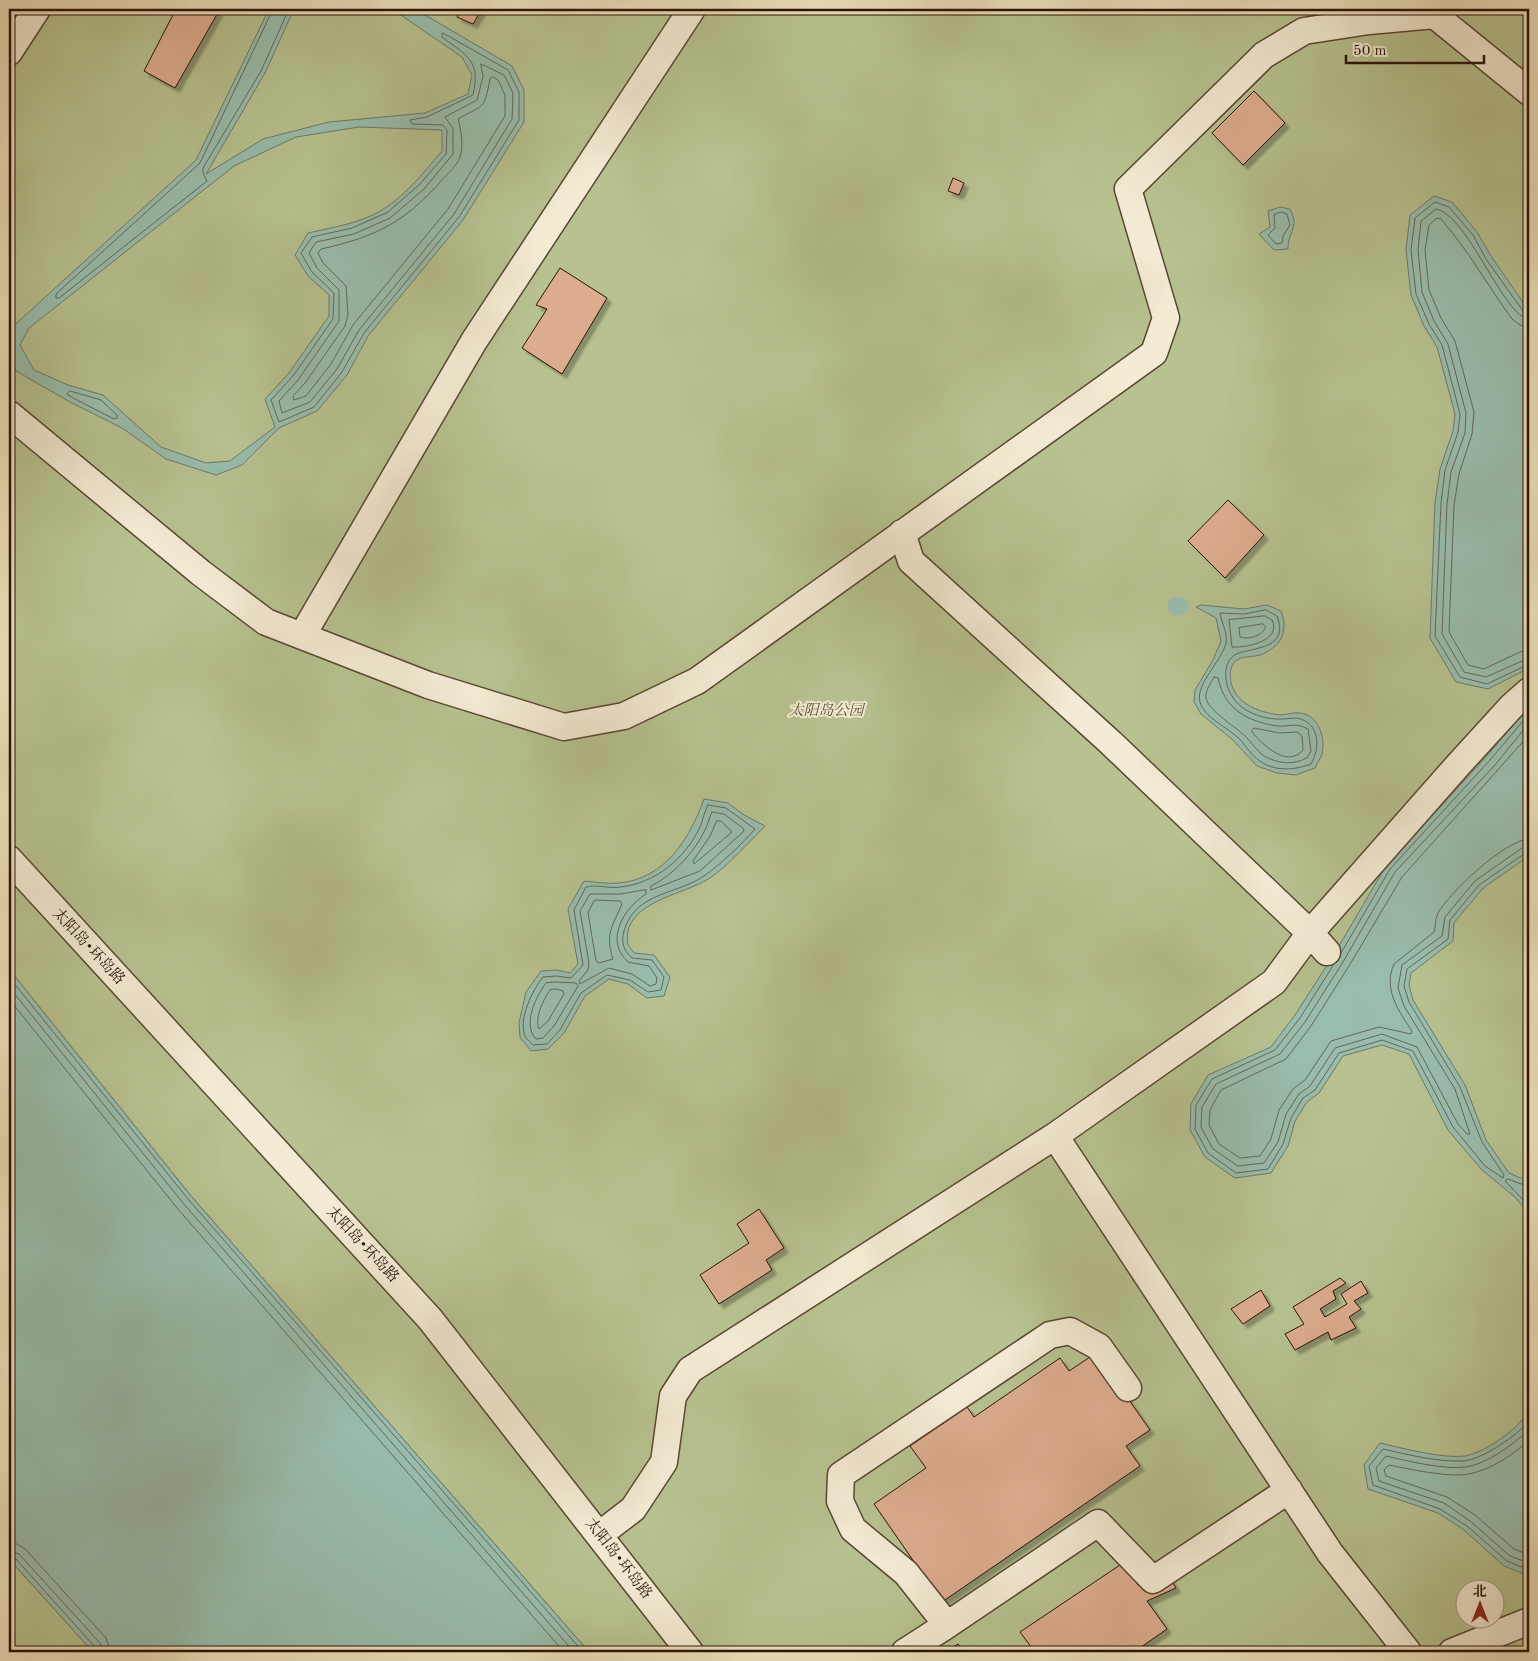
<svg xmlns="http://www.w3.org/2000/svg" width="1538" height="1661" viewBox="0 0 1538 1661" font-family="'Old Standard TT','Noto Serif SC',serif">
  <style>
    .green { fill: #b7c290; stroke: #706b4b; fill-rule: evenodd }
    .water { fill: #99bdad; stroke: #6d796a; fill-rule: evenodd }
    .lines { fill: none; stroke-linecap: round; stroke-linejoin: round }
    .shore { stroke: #62685a; stroke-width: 1 }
    .canal { stroke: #99bdad; stroke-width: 19 }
    .building { fill: #dcac8e; stroke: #2a1406; filter: url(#shadow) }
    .minor-casing { stroke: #5a4733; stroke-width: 29 }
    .minor { stroke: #f3ebd3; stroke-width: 26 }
    .labels { text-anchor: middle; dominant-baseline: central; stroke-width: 4; stroke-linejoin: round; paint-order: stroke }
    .park-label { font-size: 15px; font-style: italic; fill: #5b5136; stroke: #f3ebd3 }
    .street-label { font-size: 15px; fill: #2a1406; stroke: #f3ebd3 }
  </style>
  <defs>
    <filter id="shadow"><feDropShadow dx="4.5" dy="4.5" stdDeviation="1" flood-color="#0004"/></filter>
  </defs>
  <rect width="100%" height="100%" fill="#ece0bb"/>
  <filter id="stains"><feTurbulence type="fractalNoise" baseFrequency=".004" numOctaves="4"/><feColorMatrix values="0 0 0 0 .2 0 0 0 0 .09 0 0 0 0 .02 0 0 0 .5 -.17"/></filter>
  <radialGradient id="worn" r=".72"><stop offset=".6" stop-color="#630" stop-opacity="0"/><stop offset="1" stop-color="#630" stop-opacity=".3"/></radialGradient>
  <path class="green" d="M 9,9 L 1529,9 L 1529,1652 L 589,1652 L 191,1196 L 9,969 ZM 1466,1588 L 1496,1588 L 1496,1618 L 1466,1618 Z
    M 9,1559 L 93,1652 L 9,1652 Z"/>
  <path class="water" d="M 269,9 L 294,9 L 265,73 L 206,174 L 263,139 L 329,122 L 425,113 L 468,94 L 472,75 L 462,57 L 392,9 L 415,9 L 512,66 L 524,90 L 524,122 L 463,220 L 368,336 L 347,375 L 317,411 L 279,428 L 242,465 L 216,475 L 166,459 L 122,428 L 70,402 L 16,371 L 9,348 L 9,330 L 196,160 ZM 359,127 L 442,130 L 442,151 C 425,171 407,194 385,208 C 363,223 334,227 308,233 L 295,255 L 308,276 L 329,295 L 329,316 L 289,373 L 265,399 L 275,427 L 230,461 L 206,463 L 161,447 L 103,395 L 68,385 L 34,370 L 20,345 L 29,328 L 234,166 L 296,137 Z
    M 1434,196 L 1452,202 L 1477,232 L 1491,256 L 1529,311 L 1529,668 L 1488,689 L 1456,682 L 1430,638 L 1435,503 L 1440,469 L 1453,431 L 1455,414 L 1437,347 L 1424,326 L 1411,295 L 1406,250 L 1410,215 Z
    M 1280,207 L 1290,209 C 1300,228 1288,230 1288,249 L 1274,250 L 1259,234 L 1270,227 L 1268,211 Z
    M 1201,605 L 1244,609 L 1267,605 L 1281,611 C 1289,632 1281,647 1260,655 C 1254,657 1247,656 1241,658 C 1226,663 1229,684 1236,694 C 1246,708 1264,713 1280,715 C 1286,715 1293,712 1299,713 C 1318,714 1326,737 1322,754 C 1321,758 1317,763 1315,768 L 1296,775 L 1277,773 L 1257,766 L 1233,740 L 1201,714 L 1194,702 L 1195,690 L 1213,660 L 1221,641 L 1216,618 L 1196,607 Z
    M 1529,706 L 1529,856 L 1483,888 L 1454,923 L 1453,941 L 1411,973 L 1409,985 L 1413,1000 L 1465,1085 L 1486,1140 L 1509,1173 L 1523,1179 L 1529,1179 L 1529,1214 L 1515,1197 L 1482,1170 L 1448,1130 L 1409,1054 L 1382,1045 L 1343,1056 L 1319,1093 L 1307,1102 L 1295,1121 L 1288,1146 L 1271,1173 L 1235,1178 L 1205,1157 L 1190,1130 L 1191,1104 L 1208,1075 L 1271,1047 L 1295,1015 L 1333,956 L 1386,866 L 1486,757 Z
    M 704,799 L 728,803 L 744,815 L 765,826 C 750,841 722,872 705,881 C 680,895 620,904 628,945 L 634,953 L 654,955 L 670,977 L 664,996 L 647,998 L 628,984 L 609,979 L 585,996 L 564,1033 L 548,1049 L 531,1051 L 520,1037 L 519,1023 L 526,992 L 541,971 L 557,970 L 570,973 L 578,964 L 568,909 L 584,881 C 595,882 607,884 619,883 C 665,879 690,838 704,799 Z
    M 9,969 L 191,1196 L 589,1652 L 93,1652 L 9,1559 Z
    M 1529,1410 L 1529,1576 L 1504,1566 L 1464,1530 L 1438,1513 L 1368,1489 L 1364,1465 L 1380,1443 C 1401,1448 1444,1459 1465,1456 C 1486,1452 1520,1428 1529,1410 Z"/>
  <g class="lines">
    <path class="shore" d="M 273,9 L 200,163 L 56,294 L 56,298 L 59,298 L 207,181 L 203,173 L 203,168 L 261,71 L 289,9
      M 443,33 L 508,70 L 519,92 L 519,120 L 459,217 L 364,333 L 342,372 L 314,407 L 279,422 L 271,400 L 293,376 L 333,319 L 334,293 L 312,272 L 301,253 L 312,237 L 352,228 L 388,212 L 420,184 L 446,154 L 447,130 L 443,125 L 412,124 L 410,120 L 427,117 L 473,95 C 481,60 467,56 442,37 Z
      M 481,64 L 504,75 L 513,93 L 512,119 L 454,214 L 359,330 L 337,369 L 310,402 L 282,413 L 279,401 L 298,380 L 339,321 L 339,290 L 317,268 L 309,253 L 316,242 L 354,234 L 390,218 L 424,189 L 453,154 L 453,128 L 445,117 L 477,100 L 483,77 Z
      M 493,77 L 498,80 L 505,95 L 505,116 L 448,209 L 353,325 L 331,364 L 306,396 L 294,400 L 293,396 L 305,383 L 345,326 L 348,315 L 346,286 L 323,263 L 318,253 L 321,249 C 375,237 404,223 441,181 C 447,174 457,166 460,157 C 464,145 461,130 458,119 C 484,104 484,111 490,79 Z
      M 1281,212 L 1287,214 L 1290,225 L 1283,236 L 1282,243 L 1276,244 L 1268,235 L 1275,228 L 1274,215 Z
      M 1529,313 L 1523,311 L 1486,259 L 1473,235 L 1449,207 L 1435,202 L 1415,218 L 1411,250 L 1416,294 L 1429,324 L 1442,345 L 1460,414 L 1458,432 L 1445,470 L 1441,503 L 1435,636 L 1460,677 L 1487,684 L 1529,664
      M 1529,319 C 1504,318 1468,215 1436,209 L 1421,221 L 1418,250 L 1422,292 L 1434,321 L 1448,344 L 1466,413 L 1465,433 L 1451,472 L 1447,504 L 1442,634 L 1464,672 L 1486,677 L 1529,658
      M 1529,327 L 1520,325 L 1512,319 C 1488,286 1468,250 1441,219 L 1437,218 L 1429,225 L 1425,250 L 1429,290 L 1441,318 L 1455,341 L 1474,412 L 1472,434 L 1459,474 L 1454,505 L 1449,632 L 1468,665 L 1484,669 L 1520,652 L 1529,650
      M 70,391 L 101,400 L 117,415 L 117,418 L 114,419 L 73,398 L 67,394 Z
      M 1266,610 L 1277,616 C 1289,647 1259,647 1239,653 C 1221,659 1224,684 1232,696 C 1241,712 1264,720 1282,719 C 1288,719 1295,717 1301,719 C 1320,726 1320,748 1311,764 C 1295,770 1275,772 1260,761 C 1250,755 1245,743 1236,736 C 1225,726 1204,717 1200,702 C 1195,684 1222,661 1226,643 C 1228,633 1221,622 1220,613 L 1244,614 Z
      M 1265,616 L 1272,620 C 1282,641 1246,648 1232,647 L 1229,620 Z
      M 1263,624 L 1266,627 C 1262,636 1248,640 1240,637 L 1239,628 Z
      M 1214,677 L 1218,678 C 1225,710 1247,721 1277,726 C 1290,727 1295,722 1308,729 L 1311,751 L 1307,758 C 1293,765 1280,764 1266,757 C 1259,754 1253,744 1247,738 C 1238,728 1208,711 1206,698 C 1205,691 1211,683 1214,677 Z
      M 1529,723 L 1495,765 L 1395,872 L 1343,962 L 1305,1022 L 1280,1054 L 1216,1084 L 1202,1107 L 1201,1127 L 1213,1149 L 1238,1166 L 1264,1163 L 1278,1142 L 1286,1114 L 1299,1094 L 1310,1086 L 1335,1048 L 1382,1034 L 1417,1047 L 1458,1124 L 1467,1134 L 1470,1134 L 1455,1089 L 1404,1006 L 1398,988 L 1402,965 L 1442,936 L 1445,917 L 1475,881 L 1522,848 L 1529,846
      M 1254,728 L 1279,733 L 1297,732 L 1302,736 L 1303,750 C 1287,769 1262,744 1252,732 Z
      M 1529,735 L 1402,877 L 1349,966 L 1311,1026 L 1286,1059 L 1221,1090 L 1210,1110 L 1209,1125 L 1219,1144 L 1240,1158 L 1260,1156 L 1271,1139 L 1279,1110 L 1293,1089 L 1305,1080 L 1331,1041 L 1379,1027 L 1411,1034 L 1412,1031 C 1398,1010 1383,989 1394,964 L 1434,932 C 1436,926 1435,919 1438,913 C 1450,892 1505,840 1529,839
      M 708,805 L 726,808 L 755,829 C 741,845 721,864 704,876 C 676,895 635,892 624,931 C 621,942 623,950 632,958 L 652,960 L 664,977 L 661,990 L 648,992 L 630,980 L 607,975 L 581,993 L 560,1030 L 547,1044 L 533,1045 C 530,1042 526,1039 525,1036 C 518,1019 533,989 543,977 L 556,976 L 571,978 L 583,965 L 574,910 L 586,887 C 597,884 609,889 621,887 C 655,883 685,859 700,827 C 703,820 704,812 708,805 Z
      M 712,812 L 724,814 L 743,828 L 744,831 L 700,871 L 651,890 L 651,886 C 673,875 694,853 705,830 C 708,824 709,818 712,812 Z
      M 717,821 L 721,821 L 732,832 L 694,864 L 693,861 L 710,836 Z
      M 646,890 L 646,894 C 624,908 604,940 628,962 L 649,966 L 657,978 L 656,984 L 650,986 L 632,974 L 609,968 L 580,984 L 579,981 L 588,970 L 589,963 L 580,911 L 590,894 L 620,894 Z
      M 595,900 L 620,901 L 622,904 C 612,927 605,934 613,959 L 599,963 L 596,961 L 588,913 Z
      M 1341,953 L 1390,869 L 1490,760 L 1529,714
      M 1334,964 L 1300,1018 L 1275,1050 L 1212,1079 L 1196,1105 L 1195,1129 L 1208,1153 L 1236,1173 L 1268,1169 L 1283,1144 L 1291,1118 L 1303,1098 L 1315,1090 L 1339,1053 L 1382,1040 L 1413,1051 L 1453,1127 L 1485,1166 L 1503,1178 L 1504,1175 L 1482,1142 L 1460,1087 L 1409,1002 L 1404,986 L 1407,969 L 1448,939 L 1450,920 L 1479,885 L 1524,854 L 1529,853
      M 9,977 L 188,1199 L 583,1652
      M 556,982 L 576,983 L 578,986 L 554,1026 L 543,1038 L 536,1039 C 522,1025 536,996 546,983 Z
      M 9,987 L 183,1203 L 574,1652
      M 555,989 L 563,991 L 564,994 L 548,1021 L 539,1029 C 534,1018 544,999 550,990 Z
      M 9,999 L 177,1208 L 564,1652
      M 1529,1183 L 1521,1184 L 1508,1179 L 1505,1181 L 1529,1206
      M 1529,1421 C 1518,1435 1483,1459 1464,1461 C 1437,1462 1409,1455 1383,1449 L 1369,1466 L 1373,1485 L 1440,1509 L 1467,1526 L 1507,1561 L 1529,1570
      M 1529,1430 C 1513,1444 1489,1463 1466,1467 C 1445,1470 1407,1461 1386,1456 L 1376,1468 L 1379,1481 L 1444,1503 L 1470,1521 L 1510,1556 L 1529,1563
      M 1529,1440 C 1513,1455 1492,1469 1469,1474 C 1451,1478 1408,1469 1389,1465 L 1384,1470 L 1386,1476 L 1447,1497 L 1475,1515 L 1514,1549 L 1529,1555
      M 9,1543 L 17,1544 L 25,1549 L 106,1638 L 111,1652
      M 9,1550 L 19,1554 L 100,1643 L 103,1652
      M 9,1557 L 15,1558 L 95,1647 L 97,1652"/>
    <path class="canal" d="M 1177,606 L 1179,606"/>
  </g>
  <path class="building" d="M 176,9 L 220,9 L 175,88 L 144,71 Z
    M 460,9 L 482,9 L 473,24 L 457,17 Z
    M 1254,91 L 1285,123 L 1243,165 L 1212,133 Z
    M 953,178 L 964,183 L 959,195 L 948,191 Z
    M 560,268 L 607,298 L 562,374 L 522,348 L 547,309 L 536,305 Z
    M 1228,500 L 1264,535 L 1225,578 L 1188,541 Z
    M 759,1209 L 784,1248 L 766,1260 L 772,1270 L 719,1304 L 700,1275 L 749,1243 L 737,1224 Z
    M 1340,1278 L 1346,1283 L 1333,1291 L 1336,1299 L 1320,1309 L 1325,1317 L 1347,1304 L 1341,1294 L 1361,1281 L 1368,1293 L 1354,1301 L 1361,1309 L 1349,1317 L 1356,1328 L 1331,1340 L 1328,1332 L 1295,1350 L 1285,1334 L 1304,1324 L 1293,1307 Z
    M 1261,1290 L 1270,1306 L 1243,1324 L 1231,1309 Z
    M 1096,1353 L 1150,1430 L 1126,1446 L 1140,1466 L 942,1602 L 874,1504 L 926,1468 L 910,1446 L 967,1407 L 974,1417 L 1060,1358 L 1069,1371 Z
    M 1160,1562 L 1176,1588 L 1147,1601 L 1167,1629 L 1134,1652 L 1035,1652 L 1020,1632 L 1123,1563 L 1139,1586 Z
    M 958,1644 L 964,1652 L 945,1652 Z"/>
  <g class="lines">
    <g class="minor-casing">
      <path id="minor" d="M 1427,9 L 1529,92
        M 9,52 L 37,9
        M 9,414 L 201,573 L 266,622 L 428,685 L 564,727 L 624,716 L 697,681 L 1154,353 L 1166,318 L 1128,189 L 1264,55 L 1304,31 L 1369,21 L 1435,15 L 1438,9
        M 902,533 L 911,561 L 1111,743 L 1310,933 L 1327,952
        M 302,636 L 474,341 L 692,9
        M 9,859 L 430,1319 L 690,1652
        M 599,1535 L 633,1509 L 664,1462 L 673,1396 L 690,1370 L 1055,1136
        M 947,1625 L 1098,1523 L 1153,1580 L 1289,1490
        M 905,1652 L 947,1625 L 906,1573 L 853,1529 L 840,1501 L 841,1475 L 1050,1335 L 1070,1331 L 1099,1347 L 1128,1388
        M 1408,1652 L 1330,1553 L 1055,1136 L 1274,982 L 1310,933 L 1459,764 L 1512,706 L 1529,691
        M 1452,1652 L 1529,1621"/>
    </g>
    <use href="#minor" class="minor"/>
  </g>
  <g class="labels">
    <g class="park-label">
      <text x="826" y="711">太阳岛公园</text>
    </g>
    <g class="street-label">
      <text transform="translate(88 947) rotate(47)">太阳岛•环岛路</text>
      <text transform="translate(362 1245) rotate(47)">太阳岛•环岛路</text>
      <text transform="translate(618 1559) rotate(52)">太阳岛•环岛路</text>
    </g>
  </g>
  <rect width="1538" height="1661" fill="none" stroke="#ece0bb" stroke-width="30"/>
  <rect x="10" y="10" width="1518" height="1641" fill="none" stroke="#2a1406" stroke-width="2.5"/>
  <rect x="15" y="15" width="1508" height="1631" fill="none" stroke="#2a1406"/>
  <g transform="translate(1480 1604)"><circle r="24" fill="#f3ebd3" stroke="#a39581"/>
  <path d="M0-4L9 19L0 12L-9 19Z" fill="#8f2418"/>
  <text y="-8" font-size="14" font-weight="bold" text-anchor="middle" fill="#2a1406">北</text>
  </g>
  <path d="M1346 55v8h138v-8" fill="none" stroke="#2a1406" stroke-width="2.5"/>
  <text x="1353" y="55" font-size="15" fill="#2a1406" stroke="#f3ebd3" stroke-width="4" paint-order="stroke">50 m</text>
  <rect width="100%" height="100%" filter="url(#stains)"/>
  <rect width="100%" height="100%" fill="url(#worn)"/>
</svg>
